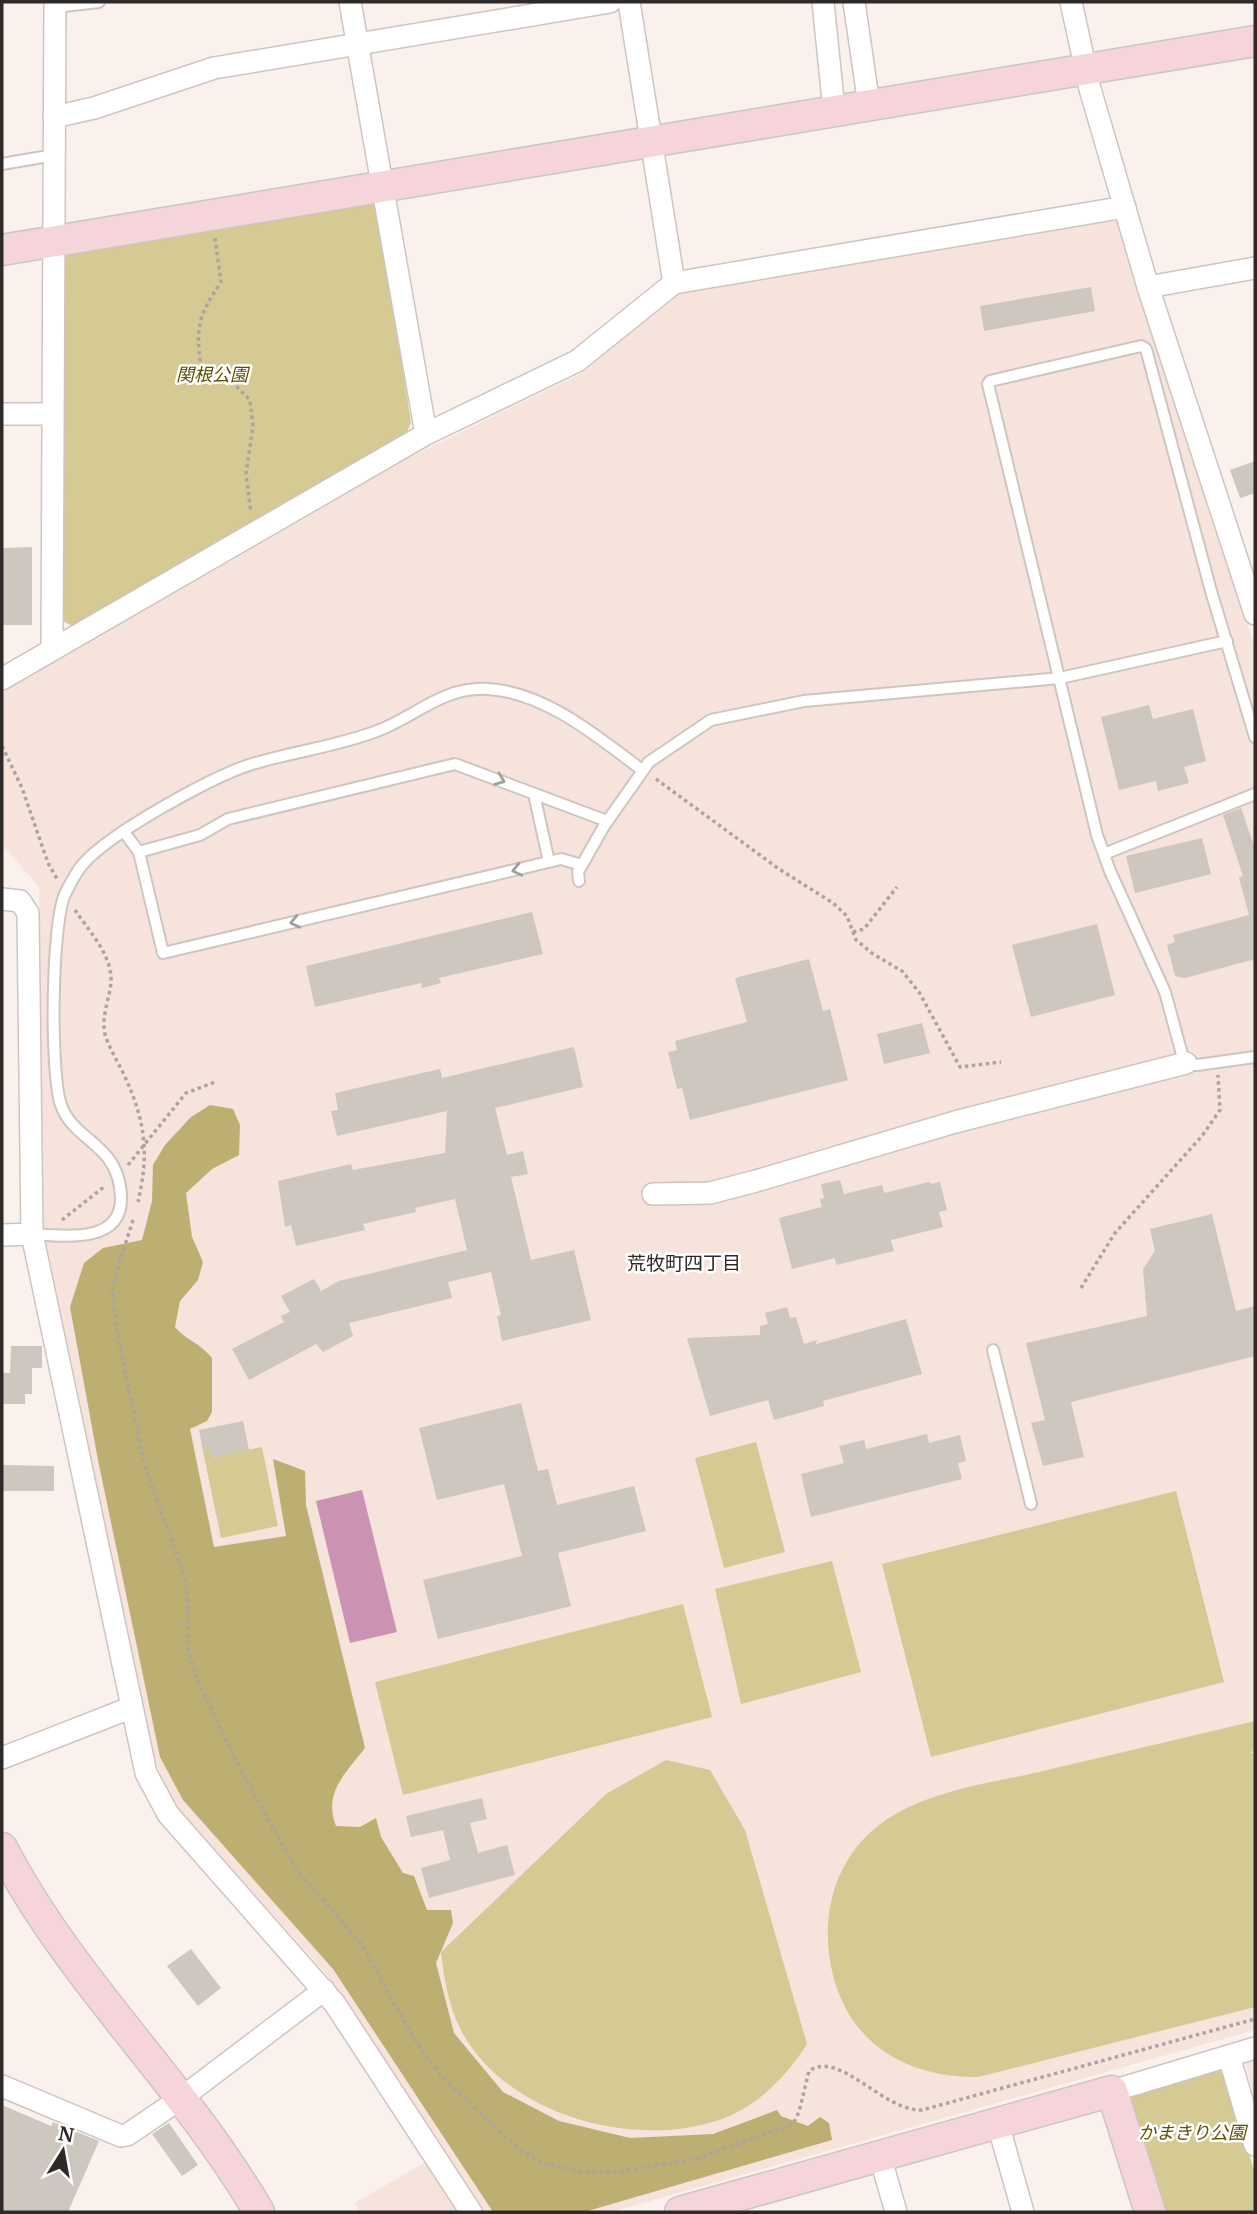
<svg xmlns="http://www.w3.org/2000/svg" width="1257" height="2214" viewBox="0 0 1257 2214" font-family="Merriweather,'Noto Sans JP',serif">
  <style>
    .built { fill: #f5e3dc }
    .green { fill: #d5c994 }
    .forest { fill: #bdae72 }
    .water { fill: #cc92b3 }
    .building { fill: #cdc7c0 }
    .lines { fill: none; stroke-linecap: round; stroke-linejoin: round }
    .lane-casing { stroke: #cec5c2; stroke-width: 14 }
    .street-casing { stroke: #cec5c2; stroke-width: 24 }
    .secondary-casing { stroke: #cec5c2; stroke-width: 33 }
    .path { stroke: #aba4a1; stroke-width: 3.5; stroke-dasharray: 3.5 3.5; stroke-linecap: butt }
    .lane { stroke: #fff; stroke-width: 10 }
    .street { stroke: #fff; stroke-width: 21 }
    .secondary { stroke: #f5d5da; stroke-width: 30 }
    .oneway { stroke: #a19f9f }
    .labels { text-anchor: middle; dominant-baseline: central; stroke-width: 5; stroke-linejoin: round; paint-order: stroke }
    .park-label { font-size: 18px; font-style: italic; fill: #5f4f00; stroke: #fff }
    .neighbourhood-label { font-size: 19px; fill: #2f2826; stroke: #fff }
  </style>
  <rect width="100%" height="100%" fill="#faf1ed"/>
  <path class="built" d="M 1112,220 L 1122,225 L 1255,648 L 1255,2030 L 611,2212 L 483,2212 L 328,1976 L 180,1811 L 162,1778 L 149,1742 L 42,1235 L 39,887 L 2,844 L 2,693 L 409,458 L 582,373 L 675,292 Z
    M 1255,2055 L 1255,2100 L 1246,2067 L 1249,2057 Z
    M 426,2162 L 460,2212 L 360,2212 L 355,2203 Z"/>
  <path class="green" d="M 369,195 L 378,203 L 411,423 L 405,436 L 72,626 L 61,620 L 61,255 Z
    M 756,1442 L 785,1552 L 724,1568 L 695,1458 Z
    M 262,1447 L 278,1526 L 221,1538 L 203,1451 L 210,1449 L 213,1457 Z
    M 1176,1491 L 1224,1682 L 931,1757 L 882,1564 Z
    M 832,1561 L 861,1672 L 741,1704 L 715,1589 Z
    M 683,1604 L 712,1717 L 403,1795 L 375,1682 Z
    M 1255,1721 L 1255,1751 L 1250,1752 L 1255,1754 L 1255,2007 L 978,2077 C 924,2078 871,2057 845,2007 C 815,1947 823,1868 879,1825 C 924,1791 986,1784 1039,1772 C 1111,1755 1183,1738 1255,1721 Z
    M 666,1760 L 710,1770 L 745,1830 L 807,2044 C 786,2077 757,2107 719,2120 C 633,2149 510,2116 463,2034 C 449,2009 444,1979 441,1952 L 606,1794 Z
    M 1220,2068 L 1226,2073 L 1255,2174 L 1255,2212 L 1164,2212 L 1131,2099 L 1137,2088 Z"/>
  <path class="forest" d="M 210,1105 L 233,1109 L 240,1125 L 239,1155 L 212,1169 L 186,1193 L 192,1237 L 203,1262 L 198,1280 L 180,1301 L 175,1327 C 187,1341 199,1342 212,1358 L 212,1412 L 207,1421 L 190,1429 L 214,1547 L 286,1536 L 273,1459 L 305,1471 L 306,1505 L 365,1748 C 345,1774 323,1793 336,1826 L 360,1827 L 376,1818 L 381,1837 L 403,1873 L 414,1876 L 427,1910 L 451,1910 L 453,1923 L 436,1963 L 454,2033 L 503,2092 L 559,2121 L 630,2138 L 713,2134 L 777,2110 L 781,2116 L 808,2126 L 820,2117 L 829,2123 L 832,2140 L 584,2212 L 493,2212 L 333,1969 L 183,1800 L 160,1757 L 98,1460 L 70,1307 L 84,1263 L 103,1248 L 142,1240 L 152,1201 L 153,1165 L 165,1145 L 191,1117 Z"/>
  <path class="water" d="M 362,1490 L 397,1632 L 350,1643 L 316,1501 Z"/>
  <path class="building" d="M 1091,287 L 1095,311 L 984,331 L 980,306 Z
    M 1255,461 L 1255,493 L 1240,498 L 1230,470 Z
    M 32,547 L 32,625 L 2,625 L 2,548 Z
    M 1149,705 L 1153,719 L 1193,709 L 1206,761 L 1184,767 L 1189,783 L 1158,791 L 1156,781 L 1119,790 L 1101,717 Z
    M 1241,808 L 1255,849 L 1255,959 L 1185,978 L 1175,976 L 1167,945 L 1175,942 L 1173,935 L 1249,915 L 1239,878 L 1243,876 L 1223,815 Z
    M 1202,838 L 1211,874 L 1135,893 L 1126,856 Z
    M 532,912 L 543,954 L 439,978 L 441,983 L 422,988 L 421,983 L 315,1007 L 306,966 Z
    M 1097,924 L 1115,995 L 1031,1017 L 1012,945 Z
    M 809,959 L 823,1011 L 830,1009 L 848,1080 L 690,1120 L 682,1088 L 677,1089 L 668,1052 L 677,1050 L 675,1041 L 747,1022 L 735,978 Z
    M 922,1023 L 930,1053 L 884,1064 L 877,1034 Z
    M 574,1047 L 583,1087 L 495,1108 L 507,1155 L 523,1151 L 528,1174 L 511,1177 L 531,1260 L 574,1250 L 591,1320 L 502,1341 L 497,1316 L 501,1315 L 491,1272 L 448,1282 L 452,1298 L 349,1323 L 353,1336 L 323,1352 L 316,1344 L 249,1380 L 232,1349 L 284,1322 L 281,1316 L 290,1312 L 281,1296 L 314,1279 L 321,1291 L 339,1281 L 467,1250 L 455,1199 L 415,1208 L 416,1212 L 363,1224 L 365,1230 L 296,1246 L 291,1225 L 285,1227 L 278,1181 L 351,1164 L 353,1170 L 445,1153 L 447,1111 L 337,1136 L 331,1111 L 338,1110 L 335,1093 L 440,1069 L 442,1078 Z
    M 840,1180 L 844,1194 L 882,1185 L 884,1193 L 929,1182 L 931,1184 L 940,1182 L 947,1210 L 939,1212 L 943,1227 L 891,1240 L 894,1251 L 836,1265 L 835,1258 L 792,1269 L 779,1218 L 822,1207 L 820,1199 L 824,1198 L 821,1184 Z
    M 1212,1214 L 1236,1311 L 1255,1306 L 1255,1356 L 1071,1402 L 1084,1457 L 1043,1466 L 1031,1423 L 1045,1420 L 1026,1343 L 1147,1316 L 1143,1269 L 1155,1251 L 1150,1229 Z
    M 787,1307 L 790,1318 L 796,1317 L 804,1344 L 817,1340 L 816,1344 L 906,1319 L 922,1374 L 823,1401 L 824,1406 L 774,1420 L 768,1400 L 710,1416 L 687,1338 L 760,1335 L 760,1326 L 768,1324 L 765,1313 Z
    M 11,1346 L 42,1346 L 42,1368 L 32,1368 L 32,1394 L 25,1394 L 25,1404 L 2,1404 L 2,1373 L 10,1373 Z
    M 521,1403 L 538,1471 L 548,1469 L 557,1505 L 634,1486 L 646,1531 L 558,1553 L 571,1606 L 438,1639 L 423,1580 L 522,1556 L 504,1484 L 437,1500 L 419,1428 Z
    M 243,1421 L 249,1450 L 212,1457 L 210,1449 L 203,1451 L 199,1430 Z
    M 927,1434 L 929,1443 L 960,1435 L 966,1461 L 958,1463 L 962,1479 L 811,1517 L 801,1474 L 844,1463 L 839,1446 L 864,1440 L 866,1449 Z
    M 2,1465 L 54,1466 L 54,1491 L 2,1491 Z
    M 482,1798 L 487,1819 L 470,1823 L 478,1853 L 507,1845 L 515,1875 L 429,1898 L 421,1868 L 450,1860 L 443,1830 L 411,1837 L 406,1816 Z
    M 191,1949 L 221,1988 L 198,2006 L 167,1966 Z
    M 2,2105 L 51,2126 L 53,2122 L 99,2141 L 68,2212 L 2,2212 Z
    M 169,2123 L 198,2165 L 182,2176 L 152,2134 Z"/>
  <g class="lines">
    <g class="lane-casing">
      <path id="lane" d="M 55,7 L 99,2
        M 2,164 L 54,155
        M 1255,737 L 1211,591 L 1146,349 L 1141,346 L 990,381 L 988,384 L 1097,835 L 1110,871 L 1165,992 L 1183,1058 L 1190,1065 L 1197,1065 L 1255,1057
        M 534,794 L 549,862
        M 124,832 L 139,852 L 163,953 L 561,859 L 582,865
        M 139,852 L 200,835 L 228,819 L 455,764 L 607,821
        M 1104,854 L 1255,794
        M 579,881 L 578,872 L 604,826 L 649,762 L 711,720 L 804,701 L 1060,678 L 1227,641
        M 32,1234 C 63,1236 121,1244 121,1199 C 121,1184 117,1170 108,1158 C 93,1139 69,1129 61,1105 C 50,1075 51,919 66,892 C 71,882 76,872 83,864 C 110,833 210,778 249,765 C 290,752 335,747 377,731 C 415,717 443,686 488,689 C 545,692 598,737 642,770
        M 993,1350 L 1031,1504"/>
    </g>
    <g class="street-casing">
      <path id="street" d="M 350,2 L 426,434
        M 629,2 L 674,283
        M 823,2 L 834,110
        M 854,2 L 869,105
        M 1071,2 L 1090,89 L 1148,287 L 1255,614
        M 54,117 L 94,108 L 214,68 L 610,2
        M 1148,287 L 1255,268
        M 2,414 L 53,414
        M 52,647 L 55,2
        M 2,679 L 426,434 L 577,361 L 674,283 L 1125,207
        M 2,899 L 20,901 L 28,913 L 32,1234 L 146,1773 L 168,1814 L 335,2004 L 471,2212
        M 653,1194 L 710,1193 L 756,1181 L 955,1122 L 1186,1063
        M 2,1235 L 32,1234
        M 2,1758 L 130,1708
        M 1229,2056 L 1255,2145
        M 2,2086 L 121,2136 L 127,2135 L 180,2099 L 324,1990
        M 1112,2091 L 1255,2048
        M 998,2124 L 1023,2212
        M 880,2156 L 896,2212"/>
    </g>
    <g class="secondary-casing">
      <path id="secondary" d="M 2,250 L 1255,41
        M 2,1848 C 71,1981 184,2083 259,2212
        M 680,2212 L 1112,2091 L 1150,2212"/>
    </g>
    <path class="path" d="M 215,238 L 221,282 C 199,315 195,326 201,366 L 231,381 L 250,400 L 253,426 L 246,474 L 251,513
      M 2,746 L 22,788 L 48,863 L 57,879
      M 656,779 L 779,869 L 833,903 L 847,916 L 856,940 L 873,954 L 902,971 L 919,992 L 960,1067 L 1001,1062
      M 75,910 C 89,931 112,955 111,981 C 110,998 101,1016 105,1034 C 109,1049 119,1063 125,1077 C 146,1122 149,1155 138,1202
      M 853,932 L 864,929 L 897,887
      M 128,1165 L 186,1093 L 215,1082
      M 62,1220 L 105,1186
      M 133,1220 L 112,1286 L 117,1331 L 144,1463 L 183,1573 L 187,1591 L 188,1650 L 197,1679 L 239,1767 L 298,1872 L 362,1945 L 415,2040 L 439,2074 L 521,2151 L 544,2163 L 578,2171 L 610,2173 L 699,2158 L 793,2124 L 799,2112 L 809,2071 C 839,2049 884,2112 922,2110 L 1255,2019
      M 1081,1288 L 1115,1233 L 1202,1136 L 1220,1110 L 1218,1075"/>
    <use href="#lane" class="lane"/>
    <use href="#street" class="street"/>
    <use href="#secondary" class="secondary"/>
  </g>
  <defs><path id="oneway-chevron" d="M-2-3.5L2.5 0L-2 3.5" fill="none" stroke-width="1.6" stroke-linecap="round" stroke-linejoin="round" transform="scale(1.75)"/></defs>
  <g class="oneway">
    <use href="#oneway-chevron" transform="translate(500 780) rotate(21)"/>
    <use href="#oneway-chevron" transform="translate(517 870) rotate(167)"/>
    <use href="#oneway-chevron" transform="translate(295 922) rotate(167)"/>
  </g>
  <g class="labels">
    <g class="park-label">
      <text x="212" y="374">関根公園</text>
      <text x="1192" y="2132">かまきり公園</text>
    </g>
    <g class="neighbourhood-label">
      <text x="684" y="1263">荒牧町四丁目</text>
    </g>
  </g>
  <rect width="1257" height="2214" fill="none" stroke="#2e2a29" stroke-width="7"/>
  <g transform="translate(63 2151) rotate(11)" stroke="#ffffff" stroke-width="5" paint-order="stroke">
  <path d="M0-5L12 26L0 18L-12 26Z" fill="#2e2a29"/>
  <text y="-10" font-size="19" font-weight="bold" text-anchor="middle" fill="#2e2a29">N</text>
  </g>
</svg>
